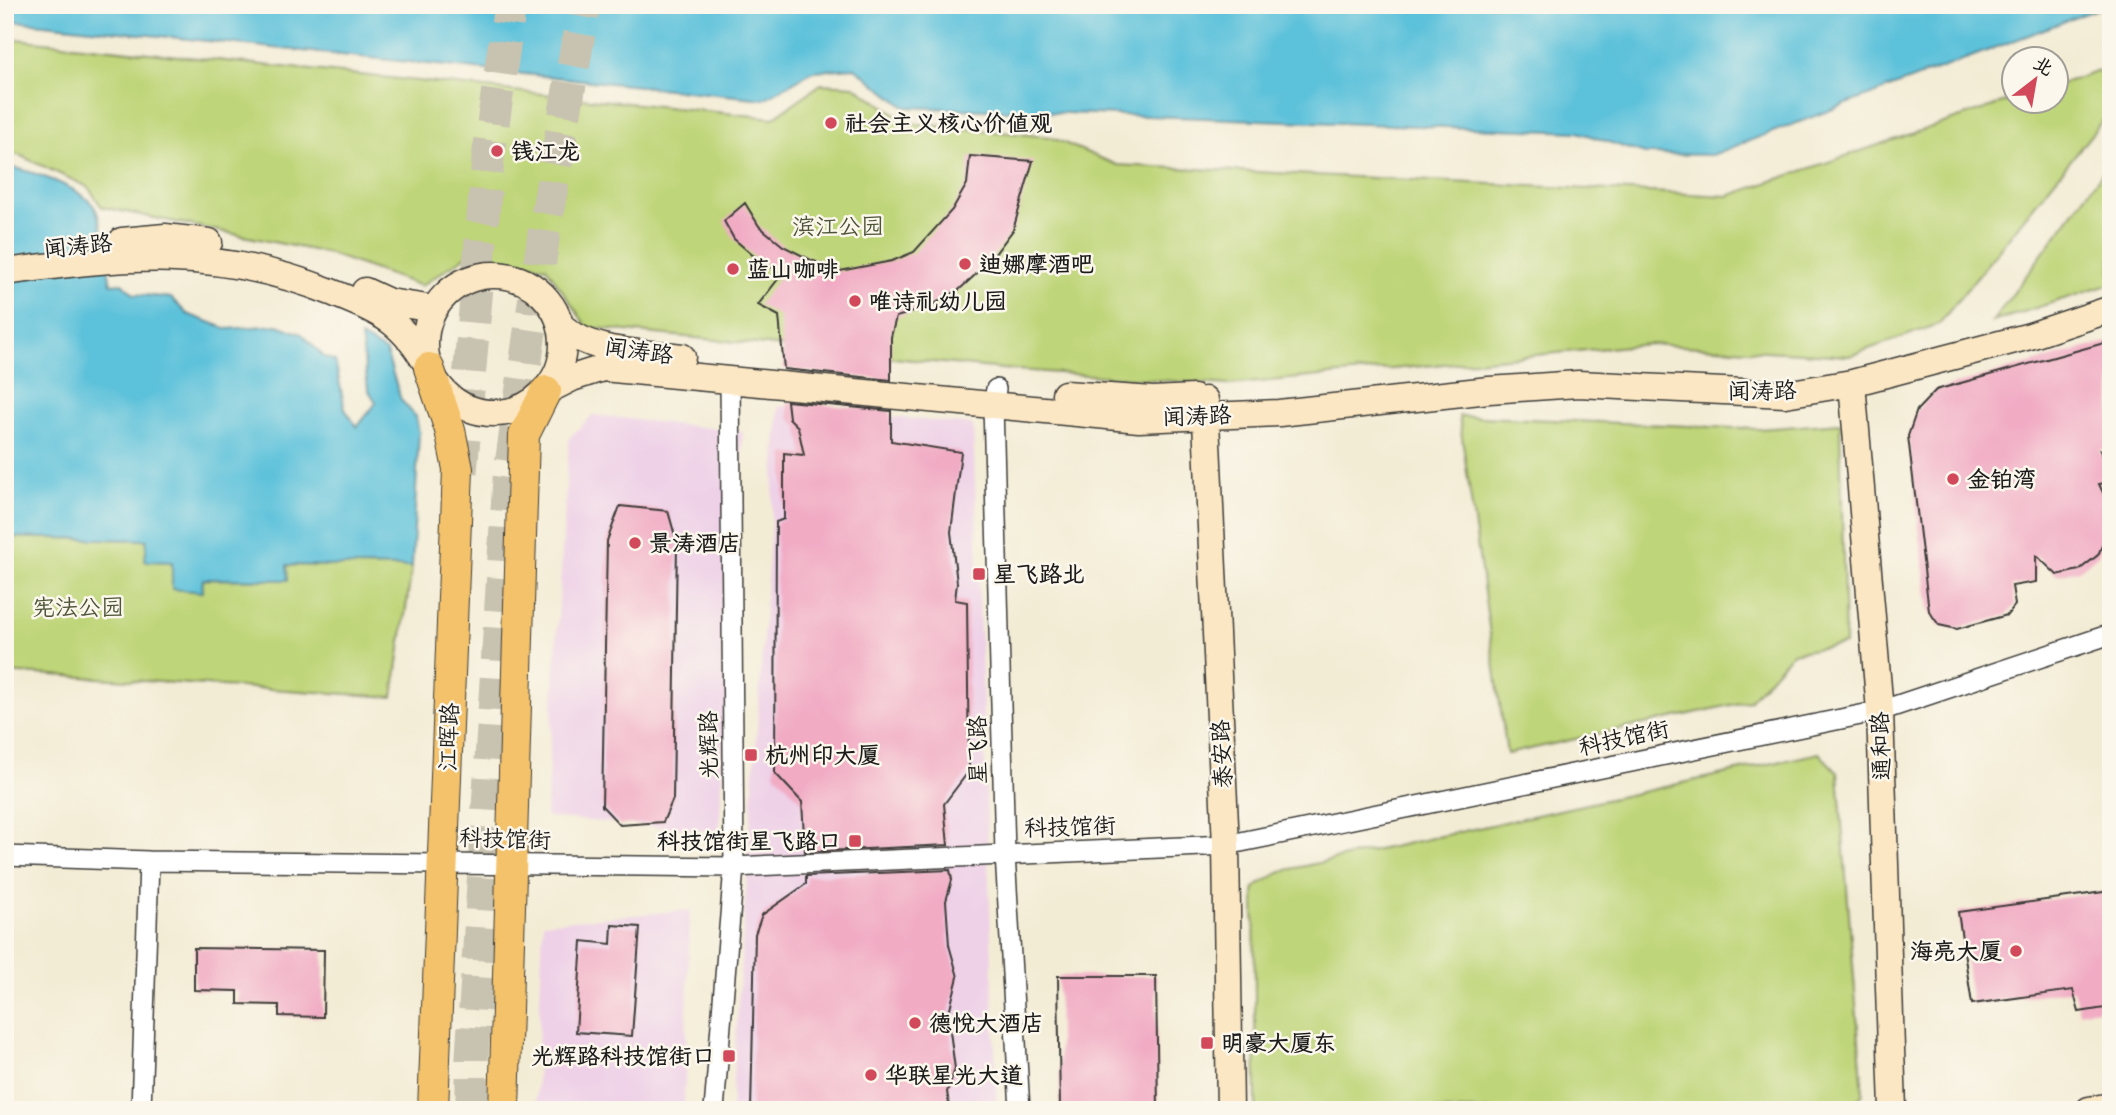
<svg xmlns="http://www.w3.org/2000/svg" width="2116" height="1115" viewBox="0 0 2116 1115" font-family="Sriracha,'LXGW WenKai TC',sans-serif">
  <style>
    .built { fill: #eed0e7 }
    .green { fill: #bfd579; stroke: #6e784a; stroke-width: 2 }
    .water { fill: #5cc1da; stroke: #3c6e7b; stroke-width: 2 }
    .building { fill: #f1acc4 }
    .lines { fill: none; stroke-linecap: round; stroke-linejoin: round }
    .highway-tunnel { stroke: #c8c2b0; stroke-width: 33; stroke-dasharray: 33 17; stroke-linecap: butt }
    .street-casing { stroke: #3c3b38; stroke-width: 22 }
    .secondary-casing { stroke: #3c3b38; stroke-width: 29 }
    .primary-casing { stroke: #3c3b38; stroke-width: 32 }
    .street { stroke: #fff; stroke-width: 19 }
    .secondary { stroke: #fbe7c3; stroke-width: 26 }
    .primary { stroke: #f4c26a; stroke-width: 30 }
    .poi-dot { fill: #d1495b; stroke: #fbf7ec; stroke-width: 2.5 }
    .labels { text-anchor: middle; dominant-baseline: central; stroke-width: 5; stroke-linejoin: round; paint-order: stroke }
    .poi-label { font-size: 23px; font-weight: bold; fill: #1c1c1c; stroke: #fbf7ec; text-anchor: start }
    .park-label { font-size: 23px; fill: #4d5438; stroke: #fbf7ec }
    .street-label { font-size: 23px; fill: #1c1c1c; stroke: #fbf7ec }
  </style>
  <rect width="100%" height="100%" fill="#fbf7ec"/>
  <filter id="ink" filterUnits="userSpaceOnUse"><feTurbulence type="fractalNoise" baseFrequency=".0143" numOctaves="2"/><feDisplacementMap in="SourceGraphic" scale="14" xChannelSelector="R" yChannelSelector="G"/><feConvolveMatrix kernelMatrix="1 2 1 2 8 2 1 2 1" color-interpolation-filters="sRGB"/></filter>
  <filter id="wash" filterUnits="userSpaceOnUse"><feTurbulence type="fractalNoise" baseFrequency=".00686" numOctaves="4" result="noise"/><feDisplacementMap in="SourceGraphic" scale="28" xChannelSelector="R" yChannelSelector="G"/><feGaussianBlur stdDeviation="1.57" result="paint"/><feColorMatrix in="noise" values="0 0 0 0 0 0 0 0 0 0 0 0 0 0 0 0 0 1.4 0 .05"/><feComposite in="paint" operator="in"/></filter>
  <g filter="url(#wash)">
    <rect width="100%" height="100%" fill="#f3ecd5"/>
    <path class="built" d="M 779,406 L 973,425 L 997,1110 L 731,1110 Z
      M 593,415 L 743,432 L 719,832 L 546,817 L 569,438 Z
      M 690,910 L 684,1110 L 536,1110 L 543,923 Z"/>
    <path class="green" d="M 5,38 L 773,118 L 821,84 L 854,86 L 909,123 L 1050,137 L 1117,165 L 1728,196 L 2014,99 L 2056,102 L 2057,85 L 2111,67 L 2111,110 L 1939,324 L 1849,356 L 1649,344 L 1229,385 L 1002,369 L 587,327 L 546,267 L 471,253 L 421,286 L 327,253 L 102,207 L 88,187 L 19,155 L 5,154 Z
      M 2111,161 L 2111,284 L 1992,322 Z
      M 1459,416 L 1758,429 L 1840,423 L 1845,644 L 1792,653 L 1749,701 L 1507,754 Z
      M 5,537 L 148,540 L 201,592 L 203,579 L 287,580 L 287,565 L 412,567 L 393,697 L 5,672 Z
      M 1819,753 L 1838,773 L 1863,1093 L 1849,1110 L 1256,1110 L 1254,888 L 1282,871 Z"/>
    <path class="water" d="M 5,5 L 2108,5 L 1712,155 L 1645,154 L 1578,132 L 905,107 L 855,68 L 813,71 L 764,99 L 5,20 Z
      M 5,166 C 28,170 86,188 96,210 C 105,231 106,261 111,284 L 122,283 L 134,294 L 171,298 L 187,314 L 228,329 L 278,325 L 302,334 L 324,357 L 335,361 L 345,409 L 357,427 L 376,403 L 368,389 L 361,337 L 386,352 L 401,400 L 416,417 L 419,433 L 412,567 L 287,565 L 288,580 L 203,579 L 202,592 L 172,589 L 172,562 L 145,561 L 147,540 L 5,537 Z"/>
    <g id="blocks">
      <path class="building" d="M 970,156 L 1033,161 L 1013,230 L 988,263 L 960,289 L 927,308 L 896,317 L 891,337 L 891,380 L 784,369 L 779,316 L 758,305 L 782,274 L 756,258 L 734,239 L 724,221 L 745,203 L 759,226 L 783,246 L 811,260 L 840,271 L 892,261 L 914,252 L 952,210 L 967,184 Z
        M 2111,341 L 2111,447 L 2100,450 L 2111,482 L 2099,484 L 2111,510 L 2111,525 L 2098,555 L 2079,570 L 2057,575 L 2036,555 L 2036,582 L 2012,586 L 2015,605 L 2007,615 L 1957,629 L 1939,625 L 1929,611 L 1908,436 L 1917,410 L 1936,390 Z
        M 787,401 L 891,411 L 891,441 L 961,452 L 951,532 L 957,583 L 955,600 L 967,602 L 969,771 L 944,804 L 948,845 L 805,852 L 802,802 L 775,773 L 776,522 L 784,519 L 784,453 L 804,455 L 798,427 L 789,418 Z
        M 620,506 L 668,511 L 677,543 L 673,799 L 663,822 L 620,825 L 602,806 L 607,541 Z
        M 950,870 L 952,880 L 946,901 L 949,945 L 958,977 L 948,1016 L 955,1069 L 947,1092 L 950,1110 L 751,1110 L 755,934 L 762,915 L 806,884 L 806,876 Z
        M 2111,891 L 2111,1007 L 2079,1012 L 2073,990 L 1972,1004 L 1958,912 Z
        M 612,925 L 640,927 L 632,1036 L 576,1032 L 582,941 L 611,944 Z
        M 194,948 L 324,950 L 323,1017 L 279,1016 L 279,1005 L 238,1004 L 238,991 L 194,990 Z
        M 1058,976 L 1156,976 L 1158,1110 L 1060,1110 Z"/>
    </g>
  </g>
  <g filter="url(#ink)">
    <use href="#blocks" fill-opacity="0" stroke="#3c3b38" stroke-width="2"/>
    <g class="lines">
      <path class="highway-tunnel" d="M 461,472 L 488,159 L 510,5
        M 472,1110 L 472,1056 L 509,479 L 545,226 L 584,5"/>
      <g class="street-casing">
        <path id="street" d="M 996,389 L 993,405 L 1005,854 L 1020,1110
          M 5,856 L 149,861 L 734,867 L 1226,845 L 1880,711 L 2111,634
          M 141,1110 L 149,861
          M 714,1110 L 734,867 L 730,379"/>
      </g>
      <g class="secondary-casing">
        <path id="secondary" d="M 122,241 L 165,237 L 209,242
          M 5,272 C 124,256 216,246 331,292 C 380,312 402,320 429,368
          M425 344a69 69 0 1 1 138 0a69 69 0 1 1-138 0Z
          M 365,291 L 389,302 L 434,309
          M 562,327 C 594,354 641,352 682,357
          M 1852,383 L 1880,711 L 1893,1110
          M 546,391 L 572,378 L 603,368 L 1139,419 L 1279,413 L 1489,390 L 1578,384 L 1785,394 L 1852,383 L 2030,336 L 2111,309
          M 1065,394 L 1153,400 L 1194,398
          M 1205,400 L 1226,845 L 1230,1110
          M 2089,1110 L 2111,1106"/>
      </g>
      <g class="primary-casing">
        <path id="primary" d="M 429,368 L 450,430 L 458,469 L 433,1110
          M 504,1110 L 524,435 L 546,391"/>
      </g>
      <use href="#street" class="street"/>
      <use href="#secondary" class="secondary"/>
      <use href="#primary" class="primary"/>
    </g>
  </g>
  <g class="poi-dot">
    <circle cx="831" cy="123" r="7"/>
    <circle cx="497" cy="151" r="7"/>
    <circle cx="965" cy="264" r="7"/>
    <circle cx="733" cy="269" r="7"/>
    <circle cx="855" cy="301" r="7"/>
    <circle cx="1953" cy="479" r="7"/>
    <circle cx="635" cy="543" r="7"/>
    <rect x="972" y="567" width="14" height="14" rx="3.5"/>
    <rect x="744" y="748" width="14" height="14" rx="3.5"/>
    <rect x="848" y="834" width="14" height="14" rx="3.5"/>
    <circle cx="2016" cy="951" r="7"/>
    <circle cx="915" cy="1023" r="7"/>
    <rect x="1200" y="1036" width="14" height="14" rx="3.5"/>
    <rect x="722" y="1049" width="14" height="14" rx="3.5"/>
    <circle cx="871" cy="1075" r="7"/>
  </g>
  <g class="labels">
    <g class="poi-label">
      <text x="845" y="123">社会主义核心价值观</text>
      <text x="511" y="151">钱江龙</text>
      <text x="979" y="264">迪娜摩酒吧</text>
      <text x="747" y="269">蓝山咖啡</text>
      <text x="869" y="301">唯诗礼幼儿园</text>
      <text x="1967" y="479">金铂湾</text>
      <text x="649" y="543">景涛酒店</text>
      <text x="993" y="574">星飞路北</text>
      <text x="765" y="755">杭州印大厦</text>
      <text x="841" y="841" text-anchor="end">科技馆街星飞路口</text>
      <text x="2002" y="951" text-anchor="end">海亮大厦</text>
      <text x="929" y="1023">德悦大酒店</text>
      <text x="1221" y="1043">明豪大厦东</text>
      <text x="715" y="1056" text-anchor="end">光辉路科技馆街口</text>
      <text x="885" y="1075">华联星光大道</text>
    </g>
    <g class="park-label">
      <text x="838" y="226">滨江公园</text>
      <text x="78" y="607">宪法公园</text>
    </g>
    <g class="street-label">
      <text transform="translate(78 246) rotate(-6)">闻涛路</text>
      <text transform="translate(639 351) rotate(8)">闻涛路</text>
      <text transform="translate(1762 391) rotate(-1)">闻涛路</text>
      <text transform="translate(1197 416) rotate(-2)">闻涛路</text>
      <text transform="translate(449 737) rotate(-88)">江晖路</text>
      <text transform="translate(1624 738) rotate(-12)">科技馆街</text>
      <text transform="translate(709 745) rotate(-91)">光辉路</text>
      <text transform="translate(1881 746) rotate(-92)">通和路</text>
      <text transform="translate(978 750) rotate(-91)">星飞路</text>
      <text transform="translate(1222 754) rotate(-93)">泰安路</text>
      <text transform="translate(1070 827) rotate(-2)">科技馆街</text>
      <text transform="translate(505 839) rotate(2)">科技馆街</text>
    </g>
  </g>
  <rect width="2116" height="1115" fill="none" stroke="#fbf7ec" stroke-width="28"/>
  <g transform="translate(2035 80) rotate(31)"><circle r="33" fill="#fbf7ec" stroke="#a29f99" stroke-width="2"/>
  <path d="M0-5L12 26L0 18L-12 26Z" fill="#d1495b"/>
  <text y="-10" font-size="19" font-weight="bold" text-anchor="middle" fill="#1c1c1c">北</text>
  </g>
</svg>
